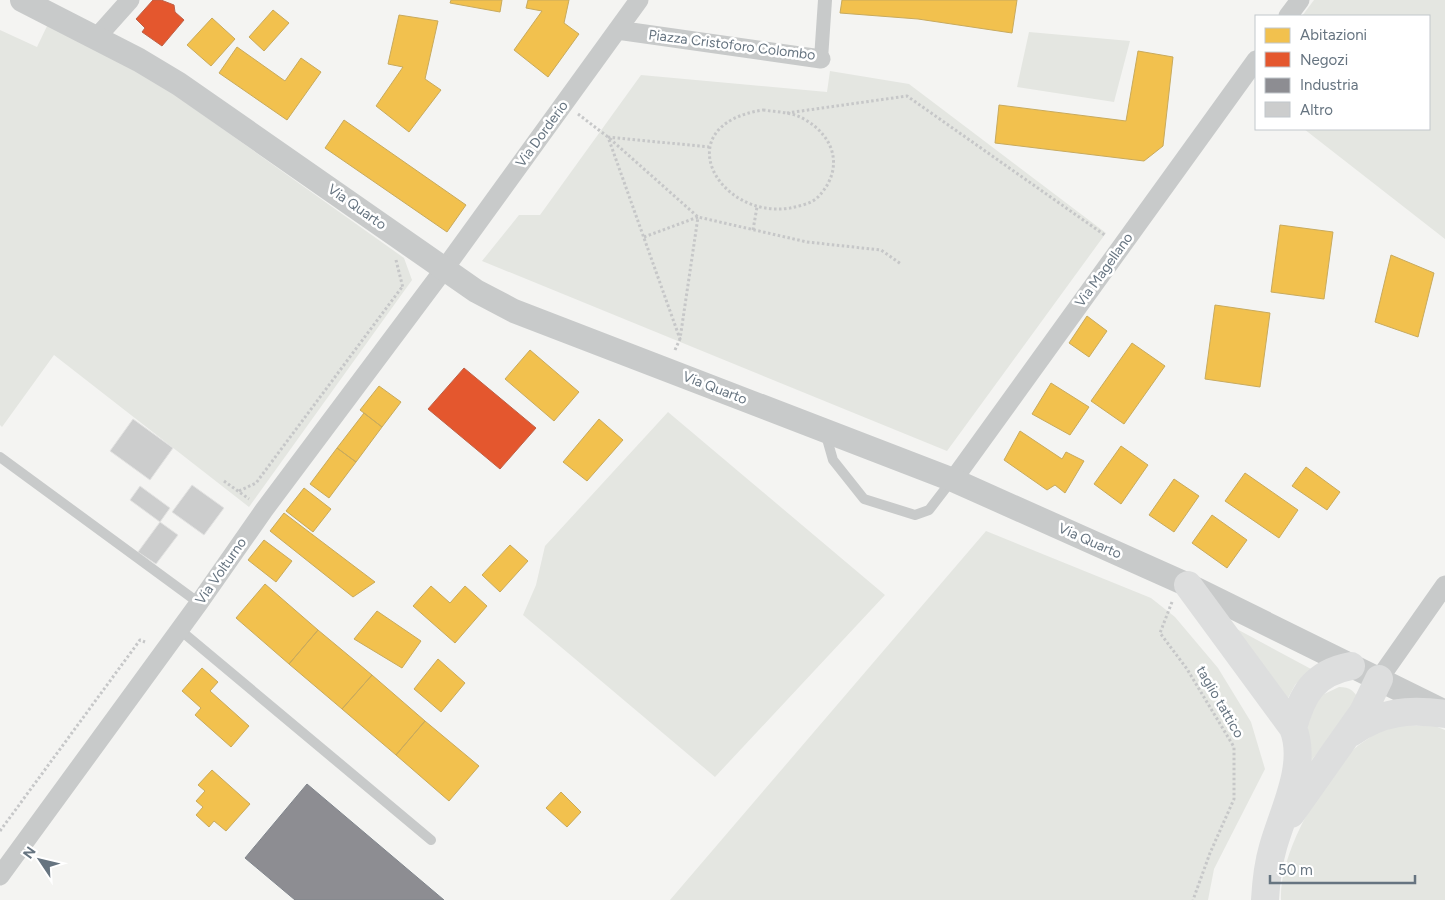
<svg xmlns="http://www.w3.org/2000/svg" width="1445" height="900" viewBox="0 0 1445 900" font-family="Figtree,sans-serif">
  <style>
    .green { fill: #e4e6e1 }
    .homes { fill: #f2c14e; stroke: #c8aa5d }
    .shops { fill: #e4572e; stroke: #be6047 }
    .industry { fill: #8d8d92; stroke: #81868d }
    .building { fill: #cccdcd; stroke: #e3e3e2 }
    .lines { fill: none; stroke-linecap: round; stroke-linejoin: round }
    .path { stroke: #c6c7c8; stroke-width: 3; stroke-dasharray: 2.5 2.5; stroke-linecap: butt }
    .service { stroke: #c8caca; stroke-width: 10 }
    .pedestrian { stroke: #c8caca; stroke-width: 14 }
    .minor { stroke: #c8caca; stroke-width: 19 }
    .tertiary { stroke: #c8caca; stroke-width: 24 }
    .motorway { stroke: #dddede; stroke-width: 28 }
    .labels { text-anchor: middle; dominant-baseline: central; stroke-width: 5; stroke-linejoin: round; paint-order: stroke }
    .street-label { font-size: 14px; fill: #667480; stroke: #fff }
  </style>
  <rect width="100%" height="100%" fill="#f4f4f2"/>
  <path class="green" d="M 1314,0 L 1445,0 L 1445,239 L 1304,129 L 1429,129 L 1429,16 L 1302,16 Z
    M 48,24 L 147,75 L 404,258 L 412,280 L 249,507 L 54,355 L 2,427 L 0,425 L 0,30 L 37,47 Z
    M 1029,32 L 1130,41 L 1114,102 L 1017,87 Z
    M 830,71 L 909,84 L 1106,233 L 947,451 L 482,261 L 519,215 L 540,215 L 641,75 L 827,92 Z
    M 668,412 L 885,595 L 715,777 L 523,615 L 536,585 L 545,546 Z
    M 986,531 L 1151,598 L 1175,617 L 1218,668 L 1251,722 L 1265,769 L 1214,869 L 1208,900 L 670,900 Z
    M 1233,627 L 1311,669 L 1295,685 L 1287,700 Z
    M 1339,687 C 1350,687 1355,691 1359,701 L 1310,762 L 1306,713 L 1318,697 Z
    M 1387,726 L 1435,726 L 1445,730 L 1445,900 L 1281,900 C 1279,854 1319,786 1350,753 C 1359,743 1375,735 1387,726 Z"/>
  <path class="homes" d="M 451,0 L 502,0 L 500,12 L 450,3 Z
    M 528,0 L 569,0 L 564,23 L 579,34 L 548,77 L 514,50 L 542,11 L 526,8 Z
    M 842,0 L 1017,0 L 1012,33 L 918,19 L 840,13 Z
    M 273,10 L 289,23 L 264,51 L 249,37 Z
    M 399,15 L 438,21 L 425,79 L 441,90 L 409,132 L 376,106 L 403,67 L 388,64 Z
    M 212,18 L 235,39 L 211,66 L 187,45 Z
    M 237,47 L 285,81 L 301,58 L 321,72 L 287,120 L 219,73 Z
    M 1138,51 L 1173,57 L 1163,146 L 1144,161 L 995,143 L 999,105 L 1126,121 Z
    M 344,120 L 466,205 L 447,232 L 325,148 Z
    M 1280,225 L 1333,232 L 1324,299 L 1271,292 Z
    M 1391,255 L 1434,273 L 1418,337 L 1375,322 Z
    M 1215,305 L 1270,313 L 1260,387 L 1205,379 Z
    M 1087,316 L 1107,331 L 1089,357 L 1069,343 Z
    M 1132,343 L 1165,366 L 1124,424 L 1091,401 Z
    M 530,350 L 579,392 L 554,421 L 505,379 Z
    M 1051,383 L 1089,407 L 1070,435 L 1032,414 Z
    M 379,386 L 401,402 L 382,427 L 360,410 Z
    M 364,413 L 382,427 L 356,462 L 337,448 Z
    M 599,419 L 623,440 L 587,481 L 563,462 Z
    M 1020,431 L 1062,459 L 1066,452 L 1084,461 L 1065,493 L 1055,485 L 1047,490 L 1004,460 Z
    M 1121,446 L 1148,465 L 1121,504 L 1094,484 Z
    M 337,448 L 356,462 L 329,498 L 310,484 Z
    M 1306,467 L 1340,492 L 1327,510 L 1292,486 Z
    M 1245,473 L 1298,510 L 1279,538 L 1225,501 Z
    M 1174,479 L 1199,496 L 1174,532 L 1149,515 Z
    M 304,488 L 331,509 L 313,532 L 286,511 Z
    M 284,513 L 375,582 L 353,597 L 270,531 Z
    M 1212,515 L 1247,540 L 1227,568 L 1192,543 Z
    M 264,540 L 292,561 L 276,582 L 248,560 Z
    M 510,545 L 528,561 L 500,592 L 482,575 Z
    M 265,584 L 318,630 L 289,664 L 236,618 Z
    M 431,586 L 450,603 L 465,586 L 487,606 L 455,643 L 413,606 Z
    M 377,611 L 421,641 L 402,668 L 354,639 Z
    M 318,630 L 372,675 L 342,709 L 289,664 Z
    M 438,659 L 465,683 L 441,712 L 414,689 Z
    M 202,668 L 218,682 L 210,691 L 249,726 L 231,747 L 195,715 L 201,708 L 182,691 Z
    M 372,675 L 425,721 L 396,755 L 342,709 Z
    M 425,721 L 479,766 L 449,801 L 396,755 Z
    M 212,770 L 250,804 L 226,831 L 214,821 L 209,827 L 196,815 L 203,807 L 196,801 L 205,791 L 198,785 Z
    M 561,792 L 581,812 L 567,827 L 546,808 Z"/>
  <path class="shops" d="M 153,0 L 161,0 L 174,5 L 175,12 L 184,20 L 162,46 L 142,32 L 145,28 L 136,19 Z
    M 464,368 L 536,428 L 500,469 L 428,409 Z"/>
  <path class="industry" d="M 307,784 L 444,900 L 295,900 L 245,858 Z"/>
  <path class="building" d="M 133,419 L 173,448 L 150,480 L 110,451 Z
    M 192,485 L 224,508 L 204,535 L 172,512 Z
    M 140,486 L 170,508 L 160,522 L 130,500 Z
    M 160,522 L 178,535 L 156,564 L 138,552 Z"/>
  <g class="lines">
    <path class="path" d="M 763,110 C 777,112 792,112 804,119 C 836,137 844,170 818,197 C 811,204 799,206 790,208 C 718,220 665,125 763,110 Z
      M 787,113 L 907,96 L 1106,236
      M 578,114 L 608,137 L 698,217 L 807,242 L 881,250 L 901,264
      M 753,230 L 757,207
      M 644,237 L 698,217 L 680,339 L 608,137 L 709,147
      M 396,260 L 403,288
      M 675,350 L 680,339
      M 224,481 L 249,499
      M 239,491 L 256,483 L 402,287
      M 1172,602 L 1160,633 L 1187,669 L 1234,747 L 1234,799 L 1210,853 L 1193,900
      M 0,831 L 140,640 L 145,642"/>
    <path class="service" d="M 825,432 L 833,460 L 864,499 L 915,515 L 929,510 L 952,480
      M 0,457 L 199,603
      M 180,630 L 431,840"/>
    <path class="pedestrian" d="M 821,59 L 825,0"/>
    <path class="minor" d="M 1288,16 L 1300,0
      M 617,30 L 821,59
      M 96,38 L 130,0
      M 953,480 L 1256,60
      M 1379,679 L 1445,585
      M 0,876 L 199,603 L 264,510 L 445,268 L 639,0"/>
    <path class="tertiary" d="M 22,0 L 139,60 L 179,84 L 476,291 L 514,311 L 953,480 L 1188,585 L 1445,712"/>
    <path class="motorway" d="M 1188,585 L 1293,728 C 1308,765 1283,811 1273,847 C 1268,864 1266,882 1265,900
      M 1293,728 C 1302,694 1314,673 1351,666
      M 1351,733 C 1381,711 1410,709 1445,714
      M 1291,814 L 1363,712 L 1379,679"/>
  </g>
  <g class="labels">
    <g class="street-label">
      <text transform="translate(732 45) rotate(7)">Piazza Cristoforo Colombo</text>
      <text transform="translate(542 134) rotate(-54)">Via Dorderio</text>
      <text transform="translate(357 207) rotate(35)">Via Quarto</text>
      <text transform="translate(1104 270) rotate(-54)">Via Magellano</text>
      <text transform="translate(715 388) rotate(21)">Via Quarto</text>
      <text transform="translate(1090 541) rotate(24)">Via Quarto</text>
      <text transform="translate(221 571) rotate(-55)">Via Volturno</text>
      <text transform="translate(1220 702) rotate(60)">taglio tattico</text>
    </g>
  </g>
  <rect x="1255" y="15" width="175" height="115" fill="#ffffff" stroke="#c2c7cc"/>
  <rect x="1265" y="28" width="25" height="15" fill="#f2c14e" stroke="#c2c7cc"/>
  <text x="1300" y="40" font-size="15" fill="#667480">Abitazioni</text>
  <rect x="1265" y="52" width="25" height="15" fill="#e4572e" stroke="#c2c7cc"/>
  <text x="1300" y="65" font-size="15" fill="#667480">Negozi</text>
  <rect x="1265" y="78" width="25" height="15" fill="#8d8d92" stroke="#c2c7cc"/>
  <text x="1300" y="90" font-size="15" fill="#667480">Industria</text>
  <rect x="1265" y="102" width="25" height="15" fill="#cccdcd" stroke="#c2c7cc"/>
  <text x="1300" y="115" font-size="15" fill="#667480">Altro</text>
  <g transform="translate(40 860) rotate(305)" stroke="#ffffff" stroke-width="4" paint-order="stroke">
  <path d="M0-4L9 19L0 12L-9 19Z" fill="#667480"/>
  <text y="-8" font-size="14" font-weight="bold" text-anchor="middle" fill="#667480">N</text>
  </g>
  <path d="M1270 875v8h145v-8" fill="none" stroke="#667480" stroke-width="2.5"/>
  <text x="1278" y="875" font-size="15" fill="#667480" stroke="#ffffff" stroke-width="4" paint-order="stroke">50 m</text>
</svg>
